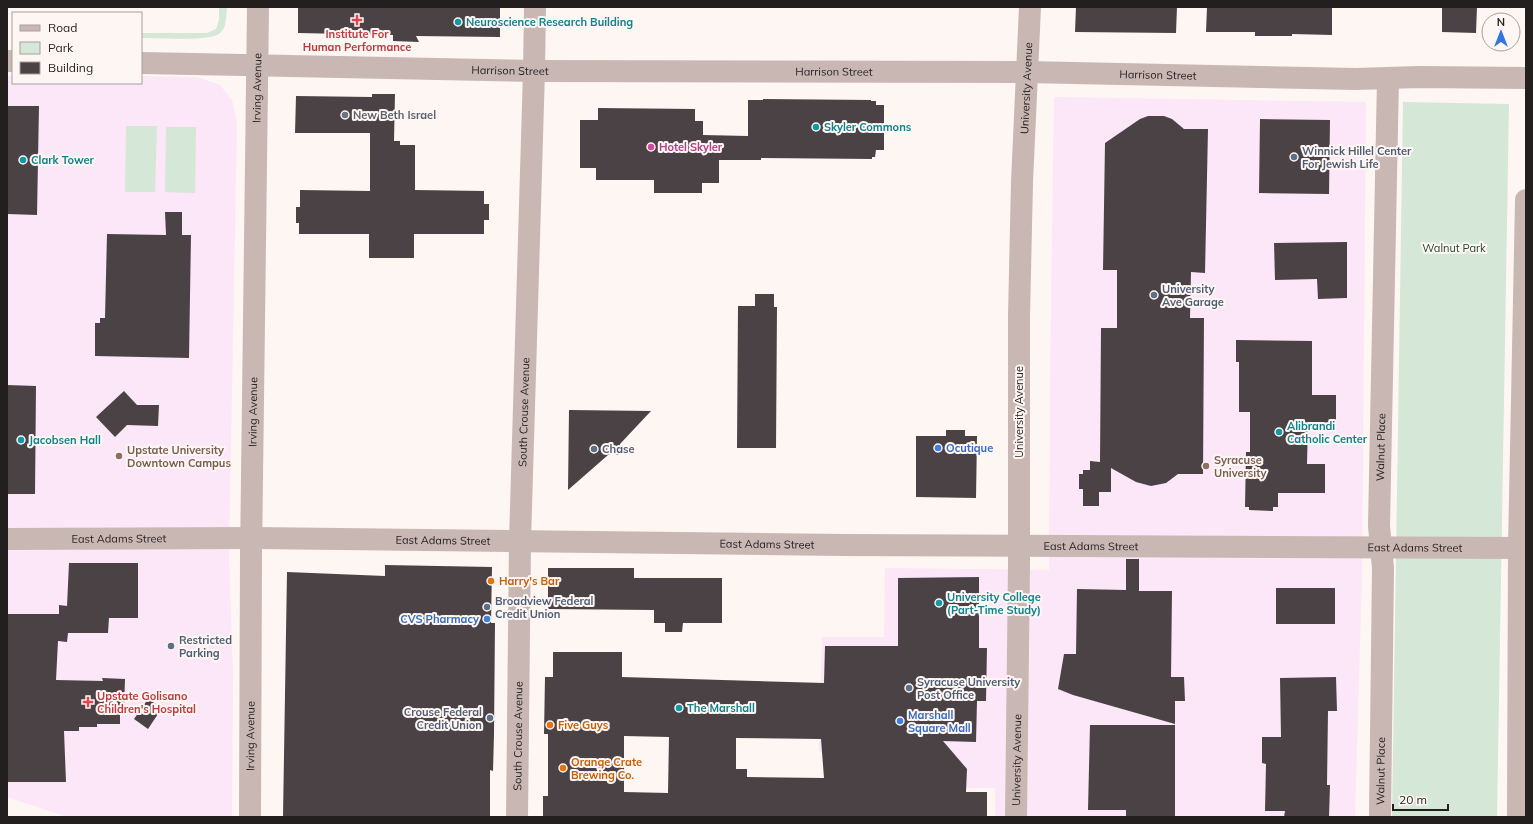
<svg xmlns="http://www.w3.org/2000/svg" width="1533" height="824" viewBox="0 0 1533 824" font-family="Mulish,sans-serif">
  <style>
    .education { fill: #fbe7f7 }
    .green { fill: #d5e7d7 }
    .building { fill: #4b4245; fill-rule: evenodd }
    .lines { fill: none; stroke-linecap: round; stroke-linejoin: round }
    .minor { stroke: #c9b7b4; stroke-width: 22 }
    .health-dot { fill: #e0444e; stroke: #fef6f2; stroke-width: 1.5 }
    .culture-dot { fill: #0f9aa8; stroke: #fef6f2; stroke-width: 1.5 }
    .worship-dot { fill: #6b7280; stroke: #fef6f2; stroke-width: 1.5 }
    .hotel-dot { fill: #d1479c; stroke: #fef6f2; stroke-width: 1.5 }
    .service-dot { fill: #5c6f8a; stroke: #fef6f2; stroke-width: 1.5 }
    .shop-dot { fill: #3f7fe0; stroke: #fef6f2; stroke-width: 1.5 }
    .education-dot { fill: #8d6e63; stroke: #fef6f2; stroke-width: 1.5 }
    .food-dot { fill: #e8710a; stroke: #fef6f2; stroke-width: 1.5 }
    .labels { text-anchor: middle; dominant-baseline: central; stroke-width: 4; stroke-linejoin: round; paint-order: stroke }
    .culture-label { font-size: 11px; font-weight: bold; fill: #0d838f; stroke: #fef6f2; text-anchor: start }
    .health-label { font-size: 11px; font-weight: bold; fill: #be3a42; stroke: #fef6f2 }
    .street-label { font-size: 11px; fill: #231f1e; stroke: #fef6f2 }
    .worship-label { font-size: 11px; font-weight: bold; fill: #5b616d; stroke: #fef6f2; text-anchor: start }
    .hotel-label { font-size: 11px; font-weight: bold; fill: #b23c85; stroke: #fef6f2; text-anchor: start }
    .service-label { font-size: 11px; font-weight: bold; fill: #4e5e75; stroke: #fef6f2; text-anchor: start }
    .park-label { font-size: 11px; fill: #1d4826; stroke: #fef6f2 }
    .shop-label { font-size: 11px; font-weight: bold; fill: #366cbe; stroke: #fef6f2; text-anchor: start }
    .education-label { font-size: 11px; font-weight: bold; fill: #785e54; stroke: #fef6f2; text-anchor: start }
    .food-label { font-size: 11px; font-weight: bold; fill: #c56008; stroke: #fef6f2; text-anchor: start }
  </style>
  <rect width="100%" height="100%" fill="#fef6f2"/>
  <path class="education" d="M 7,76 L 13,76 L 13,83 L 141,83 L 141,76 L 197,77 L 220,85 L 232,100 L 237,122 L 229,553 L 233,676 L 232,817 L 67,817 L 7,797 Z
    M 1054,97 L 1366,102 L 1362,575 L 1355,817 L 995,817 L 995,788 L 871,787 L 871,753 L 819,752 L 822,637 L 884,637 L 885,568 L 1049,570 L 1050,384 Z"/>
  <path class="green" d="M 219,7 L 227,7 C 226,15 227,28 220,33 C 212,42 155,38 141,38 L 141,33 L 207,33 L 216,29 L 219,20 Z
    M 1403,102 L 1509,104 L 1497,817 L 1392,817 Z
    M 126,126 L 157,126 L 155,192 L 125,192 Z
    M 166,127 L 196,127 L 195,193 L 165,192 Z"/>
  <path class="building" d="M 298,7 L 500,7 L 500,37 L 416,36 L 419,42 L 393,41 L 393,35 L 298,33 Z
    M 1076,7 L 1177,7 L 1176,33 L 1075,32 Z
    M 1207,7 L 1332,7 L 1332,35 L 1292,34 L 1292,36 L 1255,36 L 1255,32 L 1206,32 Z
    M 1442,7 L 1477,7 L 1476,33 L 1442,32 Z
    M 372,94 L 395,94 L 394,141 L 400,141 L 400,145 L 415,145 L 415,190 L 484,191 L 484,204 L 489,204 L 489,220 L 484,220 L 484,234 L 414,234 L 414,258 L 369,258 L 369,234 L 299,234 L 299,223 L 296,223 L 296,207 L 300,207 L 300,190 L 370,191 L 370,133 L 295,133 L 296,96 L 372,97 Z
    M 763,99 L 871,100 L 871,101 L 876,101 L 876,105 L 884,105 L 884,150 L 876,150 L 875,157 L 872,157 L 872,159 L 761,158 L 761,160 L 719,160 L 719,183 L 702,183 L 702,193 L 654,193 L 654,180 L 596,180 L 596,168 L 580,168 L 580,120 L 598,120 L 598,108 L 695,109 L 695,121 L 703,121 L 703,135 L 748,136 L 748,100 L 763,100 Z
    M 7,106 L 39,106 L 37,215 L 7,214 Z
    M 1148,116 L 1164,116 L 1172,119 L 1184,129 L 1208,129 L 1205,273 L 1191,272 L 1190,318 L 1204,318 L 1203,474 L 1178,474 L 1166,483 L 1151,486 L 1136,482 L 1111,468 L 1111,492 L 1099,492 L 1099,506 L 1083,506 L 1083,489 L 1079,489 L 1079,474 L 1083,474 L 1083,470 L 1090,470 L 1090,461 L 1100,462 L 1101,328 L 1117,328 L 1117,270 L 1103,270 L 1105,143 L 1140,119 Z
    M 1260,119 L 1330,120 L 1329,194 L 1259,193 Z
    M 165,212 L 182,212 L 182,235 L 191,235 L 189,358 L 95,356 L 95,323 L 100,323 L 100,318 L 105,318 L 107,234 L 166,235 Z
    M 1347,242 L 1347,298 L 1318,299 L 1317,279 L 1275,280 L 1274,243 Z
    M 755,294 L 774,294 L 774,307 L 777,307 L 776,448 L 737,448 L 738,306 L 755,306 Z
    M 1236,340 L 1312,341 L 1312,395 L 1336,395 L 1336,423 L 1308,422 L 1307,464 L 1325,464 L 1325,493 L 1278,493 L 1278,507 L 1273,507 L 1273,511 L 1249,510 L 1249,507 L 1245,507 L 1246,452 L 1250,452 L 1250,412 L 1239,412 L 1239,362 L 1236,362 Z
    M 7,385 L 36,386 L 35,494 L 7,494 Z
    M 124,391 L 137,405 L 159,405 L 158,426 L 127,425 L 115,437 L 96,417 Z
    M 569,410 L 651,411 L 620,444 L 619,455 L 608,455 L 568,490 Z
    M 946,430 L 965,430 L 965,436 L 977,436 L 976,498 L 916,497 L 916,436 L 946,436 Z
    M 1126,559 L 1139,559 L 1139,591 L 1172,591 L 1171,677 L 1184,677 L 1185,701 L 1175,701 L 1175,724 L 1073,695 L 1058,689 L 1064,654 L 1076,654 L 1077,589 L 1126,590 Z
    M 69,563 L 138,563 L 138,618 L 109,618 L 108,633 L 68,633 L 67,642 L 58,641 L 56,680 L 103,681 L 102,678 L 125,679 L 124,711 L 120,708 L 120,724 L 97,724 L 97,727 L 79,727 L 79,731 L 64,731 L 66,782 L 7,782 L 7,614 L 59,614 L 59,605 L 67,606 Z
    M 385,565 L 492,567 L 491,623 L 495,623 L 494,734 L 493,771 L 490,770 L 490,817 L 283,817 L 287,572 L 385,576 Z
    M 548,568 L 634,568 L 634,578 L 722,578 L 722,623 L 683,623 L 682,632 L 665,632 L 665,623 L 654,623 L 654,610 L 548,609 Z
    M 979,577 L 979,648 L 987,648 L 986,701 L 977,701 L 976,742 L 943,741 L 967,769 L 966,792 L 987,792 L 987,817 L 543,817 L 543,796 L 548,796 L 548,734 L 544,734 L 545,677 L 553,677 L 553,652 L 622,652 L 622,677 L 824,683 L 825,646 L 898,646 L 898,578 ZM 624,736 L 669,737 L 668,793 L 624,792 ZM 736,738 L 821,739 L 824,778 L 747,777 L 747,769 L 736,769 Z
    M 1276,588 L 1335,588 L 1335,624 L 1276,624 Z
    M 1336,677 L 1337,711 L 1328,711 L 1327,785 L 1330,785 L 1329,817 L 1284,817 L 1285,811 L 1265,811 L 1266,764 L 1262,763 L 1262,737 L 1281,737 L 1280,678 Z
    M 148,699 L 162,708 L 148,729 L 134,719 Z
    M 1090,725 L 1175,725 L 1175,817 L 1126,817 L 1126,810 L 1088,810 Z"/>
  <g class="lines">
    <g class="minor">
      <path d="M 7,61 L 13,61"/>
      <path id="s1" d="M 141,63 L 534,71 L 1027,72 L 1356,79 L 1419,77 L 1526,78"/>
      <path id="s2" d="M 7,539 L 251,538 L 843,545 L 1526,548"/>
      <path id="s3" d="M 250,817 L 251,556 L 258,7"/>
      <path id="s4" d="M 517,817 L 520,541 L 534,71 L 535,7"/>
      <path id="s5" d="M 1016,817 L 1019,566 L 1019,316 L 1022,182 L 1030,7"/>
      <path id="s6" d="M 1380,817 L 1383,568 L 1379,526 L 1388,78"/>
      <path d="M 1518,817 L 1519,548 L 1526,200"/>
    </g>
  </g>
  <g class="health-dot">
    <path d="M355 14h4v4h4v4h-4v4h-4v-4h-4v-4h4z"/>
    <path d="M86 696h4v4h4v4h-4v4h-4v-4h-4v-4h4z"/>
  </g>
  <g class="culture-dot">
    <circle cx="458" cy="22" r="4"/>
    <circle cx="816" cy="127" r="4"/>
    <circle cx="23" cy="160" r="4"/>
    <circle cx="1279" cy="432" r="4"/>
    <circle cx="21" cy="440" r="4"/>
    <circle cx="939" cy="603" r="4"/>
    <circle cx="679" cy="708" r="4"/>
  </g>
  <circle class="worship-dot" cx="345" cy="115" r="4"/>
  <circle class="hotel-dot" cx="651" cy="147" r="4"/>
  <g class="service-dot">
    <circle cx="1294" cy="157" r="4"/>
    <circle cx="1154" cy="295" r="4"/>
    <circle cx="594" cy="449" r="4"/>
    <circle cx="487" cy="607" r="4"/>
    <circle cx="171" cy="646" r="4"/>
    <circle cx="909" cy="688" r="4"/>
    <circle cx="490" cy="718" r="4"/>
  </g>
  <g class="shop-dot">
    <circle cx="938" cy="448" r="4"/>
    <circle cx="487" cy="619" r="4"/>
    <circle cx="900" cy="721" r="4"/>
  </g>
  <g class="education-dot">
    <circle cx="119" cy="456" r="4"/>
    <circle cx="1206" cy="466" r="4"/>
  </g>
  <g class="food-dot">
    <circle cx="491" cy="581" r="4"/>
    <circle cx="550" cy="725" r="4"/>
    <circle cx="563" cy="768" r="4"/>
  </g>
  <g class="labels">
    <g class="culture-label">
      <text x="466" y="22">Neuroscience Research Building</text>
      <text x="824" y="127">Skyler Commons</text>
      <text x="31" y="160">Clark Tower</text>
      <text x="1287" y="426">Alibrandi<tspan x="1287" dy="13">Catholic Center</tspan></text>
      <text x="29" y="440">Jacobsen Hall</text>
      <text x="947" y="597">University College<tspan x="947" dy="13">(Part-Time Study)</tspan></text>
      <text x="687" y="708">The Marshall</text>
    </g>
    <g class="health-label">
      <text x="357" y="34">Institute For<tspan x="357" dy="13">Human Performance</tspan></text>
      <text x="97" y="696" text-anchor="start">Upstate Golisano<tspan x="97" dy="13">Children's Hospital</tspan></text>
    </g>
    <g class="street-label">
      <text stroke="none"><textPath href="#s1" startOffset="369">Harrison Street</textPath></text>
      <text stroke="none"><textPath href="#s1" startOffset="693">Harrison Street</textPath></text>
      <text stroke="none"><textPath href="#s1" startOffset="1017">Harrison Street</textPath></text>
      <text stroke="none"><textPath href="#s3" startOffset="729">Irving Avenue</textPath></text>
      <text stroke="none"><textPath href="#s5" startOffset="729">University Avenue</textPath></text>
      <text stroke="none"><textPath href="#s3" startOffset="405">Irving Avenue</textPath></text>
      <text stroke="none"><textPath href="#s4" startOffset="405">South Crouse Avenue</textPath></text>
      <text transform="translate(1019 412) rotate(-90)">University Avenue</text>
      <text stroke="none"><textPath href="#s6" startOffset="370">Walnut Place</textPath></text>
      <text stroke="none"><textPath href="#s2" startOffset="112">East Adams Street</textPath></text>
      <text stroke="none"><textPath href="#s2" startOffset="436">East Adams Street</textPath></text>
      <text stroke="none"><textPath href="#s2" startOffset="760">East Adams Street</textPath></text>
      <text stroke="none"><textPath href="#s2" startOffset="1084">East Adams Street</textPath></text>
      <text stroke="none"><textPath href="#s2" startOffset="1408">East Adams Street</textPath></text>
      <text stroke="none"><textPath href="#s3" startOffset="81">Irving Avenue</textPath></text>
      <text stroke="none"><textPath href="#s4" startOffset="81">South Crouse Avenue</textPath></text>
      <text stroke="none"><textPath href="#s5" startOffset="57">University Avenue</textPath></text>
      <text stroke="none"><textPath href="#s6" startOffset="46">Walnut Place</textPath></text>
    </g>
    <g class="worship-label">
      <text x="353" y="115">New Beth Israel</text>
    </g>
    <g class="hotel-label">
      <text x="659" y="147">Hotel Skyler</text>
    </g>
    <g class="service-label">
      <text x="1302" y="151">Winnick Hillel Center<tspan x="1302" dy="13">For Jewish Life</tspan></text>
      <text x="1162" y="289">University<tspan x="1162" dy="13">Ave Garage</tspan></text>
      <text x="602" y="449">Chase</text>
      <text x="495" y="601">Broadview Federal<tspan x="495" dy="13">Credit Union</tspan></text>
      <text x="179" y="640">Restricted<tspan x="179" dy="13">Parking</tspan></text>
      <text x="917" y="682">Syracuse University<tspan x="917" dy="13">Post Office</tspan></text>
      <text x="482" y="712" text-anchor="end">Crouse Federal<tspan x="482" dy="13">Credit Union</tspan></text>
    </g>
    <g class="park-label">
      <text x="1454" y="248">Walnut Park</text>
    </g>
    <g class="shop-label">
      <text x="946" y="448">Ocutique</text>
      <text x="479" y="619" text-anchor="end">CVS Pharmacy</text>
      <text x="908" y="715">Marshall<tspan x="908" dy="13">Square Mall</tspan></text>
    </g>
    <g class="education-label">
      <text x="127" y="450">Upstate University<tspan x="127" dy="13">Downtown Campus</tspan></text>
      <text x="1214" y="460">Syracuse<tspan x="1214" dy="13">University</tspan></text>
    </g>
    <g class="food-label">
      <text x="499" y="581">Harry's Bar</text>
      <text x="558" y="725">Five Guys</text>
      <text x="571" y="762">Orange Crate<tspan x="571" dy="13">Brewing Co.</tspan></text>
    </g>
  </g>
  <rect width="1533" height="824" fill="none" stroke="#231f1e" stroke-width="16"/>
  <rect x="12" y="12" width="130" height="72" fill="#fef6f2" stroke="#a6a09d"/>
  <rect x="20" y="25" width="20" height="6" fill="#c9b7b4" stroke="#a6a09d"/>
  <text x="48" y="32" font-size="12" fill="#231f1e">Road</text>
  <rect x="20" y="42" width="20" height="12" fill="#d5e7d7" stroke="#a6a09d"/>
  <text x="48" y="52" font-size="12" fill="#231f1e">Park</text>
  <rect x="20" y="62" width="20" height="12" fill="#4b4245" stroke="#a6a09d"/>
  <text x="48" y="72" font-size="12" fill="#231f1e">Building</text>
  <g transform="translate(1501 32)"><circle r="19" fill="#fef6f2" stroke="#a6a09d"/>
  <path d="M0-3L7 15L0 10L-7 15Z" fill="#3573e1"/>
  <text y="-6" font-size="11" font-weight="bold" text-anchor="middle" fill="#231f1e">N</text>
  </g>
  <path d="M1393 804v6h55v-6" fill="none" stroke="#231f1e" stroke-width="2"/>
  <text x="1399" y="804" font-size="12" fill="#231f1e" stroke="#fef6f2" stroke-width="3" paint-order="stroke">20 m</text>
</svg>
